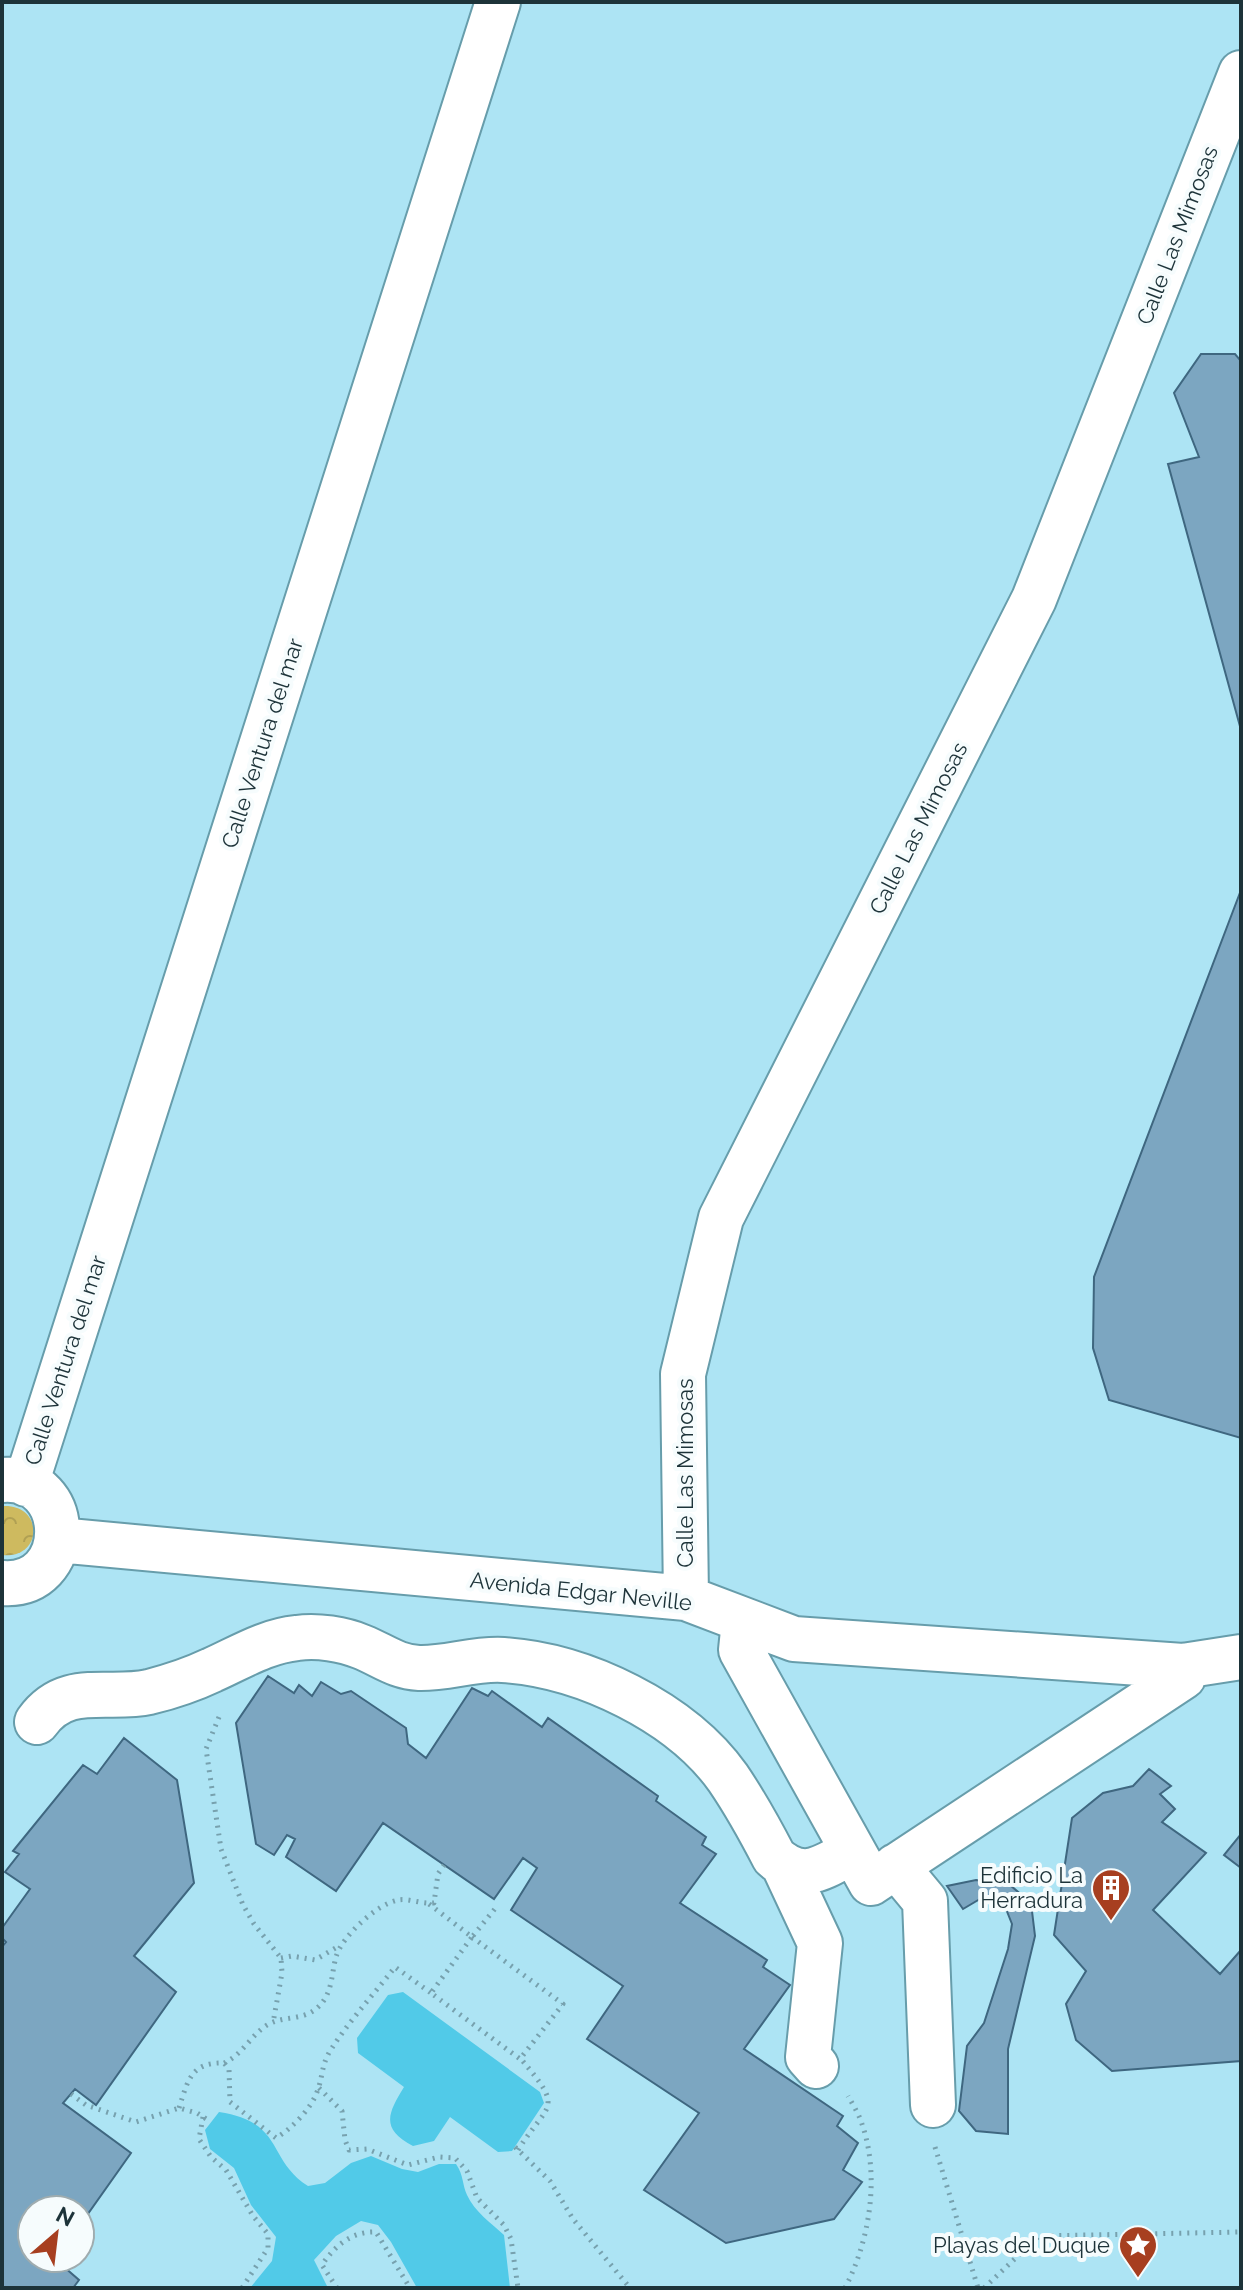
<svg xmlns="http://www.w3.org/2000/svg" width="1243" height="2290" viewBox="0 0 1243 2290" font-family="Raleway,sans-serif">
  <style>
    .forest { fill: url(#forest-crowns) }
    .water { fill: #51cae8 }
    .building { fill: #7ca6c1; stroke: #3f6780; stroke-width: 2 }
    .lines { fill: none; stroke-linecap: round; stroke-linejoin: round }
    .minor-casing { stroke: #679dab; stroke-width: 48 }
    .path { stroke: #77a1ae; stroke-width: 5; stroke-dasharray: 2 6; stroke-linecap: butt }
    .minor { stroke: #fff; stroke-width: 44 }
    .labels { text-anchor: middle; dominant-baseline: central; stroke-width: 8; stroke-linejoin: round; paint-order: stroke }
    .street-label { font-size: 22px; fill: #1d3339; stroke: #f6fcfd }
    .poi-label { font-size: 22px; fill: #1d3339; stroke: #f6fcfd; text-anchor: end }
  </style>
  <defs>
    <pattern id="forest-crowns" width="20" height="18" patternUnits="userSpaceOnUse" patternTransform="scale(2)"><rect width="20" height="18" fill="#ceba5f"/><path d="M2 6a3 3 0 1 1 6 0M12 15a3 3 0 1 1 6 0" fill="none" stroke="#b0a053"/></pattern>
  </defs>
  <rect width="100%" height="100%" fill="#ade4f4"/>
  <path class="forest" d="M 2,1506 C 44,1503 44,1559 2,1555 Z"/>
  <path class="water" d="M 403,1992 L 540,2092 L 544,2103 L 512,2151 L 498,2152 L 450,2117 L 434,2141 L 413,2146 C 380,2129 388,2113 404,2087 L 358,2053 L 357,2038 L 388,1995 Z
    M 219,2112 C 285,2122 266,2159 308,2186 L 325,2183 L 351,2163 L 371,2156 L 402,2169 L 418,2172 L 439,2164 L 456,2164 C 464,2176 462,2184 467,2195 C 474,2211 492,2224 504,2235 L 510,2288 L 417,2288 L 391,2242 L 378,2225 L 361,2221 L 336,2236 L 314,2260 L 328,2288 L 250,2288 L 272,2261 L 276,2237 L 251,2205 L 234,2168 L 210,2149 L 205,2130 Z"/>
  <path class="building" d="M 1201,354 L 1235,354 L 1241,361 L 1241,730 L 1168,464 L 1199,457 L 1174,393 Z
    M 1241,890 L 1241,1438 L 1109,1400 L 1093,1348 L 1094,1277 Z
    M 268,1676 L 294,1693 L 299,1685 L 312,1696 L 321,1682 L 341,1694 L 351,1691 L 406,1728 L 408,1744 L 426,1758 L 472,1688 L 488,1696 L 492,1691 L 542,1727 L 548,1718 L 658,1796 L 656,1801 L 706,1837 L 702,1845 L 716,1854 L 680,1903 L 767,1960 L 763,1967 L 790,1985 L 744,2049 L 843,2116 L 837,2126 L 858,2143 L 843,2170 L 862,2182 L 834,2219 L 726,2243 L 644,2190 L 699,2113 L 587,2039 L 623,1986 L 511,1910 L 537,1868 L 523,1858 L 494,1899 L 383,1823 L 336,1891 L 286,1857 L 295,1839 L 287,1835 L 274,1855 L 256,1844 L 236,1723 Z
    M 124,1738 L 177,1780 L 194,1883 L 134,1956 L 176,1992 L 96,2105 L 75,2089 L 63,2103 L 131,2153 L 80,2225 L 80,2210 L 32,2210 L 32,2258 L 57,2258 L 56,2260 L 79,2280 L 73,2288 L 2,2288 L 2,1947 L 6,1942 L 2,1938 L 2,1928 L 30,1889 L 5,1872 L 19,1854 L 13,1851 L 83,1765 L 97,1774 Z
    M 1149,1769 L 1171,1786 L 1160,1794 L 1175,1809 L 1162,1822 L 1206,1853 L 1153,1910 L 1220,1974 L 1241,1950 L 1241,2061 L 1112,2071 L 1076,2040 L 1066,2004 L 1086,1971 L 1054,1935 L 1072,1818 L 1103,1793 L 1133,1786 Z
    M 1241,1834 L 1241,1868 L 1224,1855 Z
    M 976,1880 L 1010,1885 L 1031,1903 L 1035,1936 L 1008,2049 L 1008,2134 L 976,2131 L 959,2111 L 967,2046 L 984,2023 L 1008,1949 L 1012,1924 L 1002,1899 L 980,1899 L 963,1909 L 947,1886 Z"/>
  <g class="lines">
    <g class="minor-casing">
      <path id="minor" d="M 2,1480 C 75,1474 76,1589 2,1583
        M 26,1484 L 498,2
        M 58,1540 L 686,1598 L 794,1639 L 1183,1666 L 1241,1657
        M 686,1598 L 683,1374 L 721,1218 L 1034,599 L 1241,73
        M 744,1621 L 741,1650 L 871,1883 L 1183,1677 L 1183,1666
        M 37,1722 C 66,1681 107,1701 149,1692 C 169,1687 193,1679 212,1670 C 239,1658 266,1641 297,1638 C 317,1635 343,1639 362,1647 C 382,1655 396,1667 419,1668 C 445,1669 476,1658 503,1660 C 583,1665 681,1712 728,1778 C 745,1803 760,1830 774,1857 C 804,1884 823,1867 853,1851
        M 783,1864 L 820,1943 L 808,2057 L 816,2066
        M 896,1866 L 925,1901 L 933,2105"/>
    </g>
    <path class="path" d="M 219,1717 L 206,1749 L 221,1849 L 243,1905 L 254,1924 L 281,1958 L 282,1973 L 273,2023
      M 429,1904 L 472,1937 L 498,1905
      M 472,1937 L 563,2004 L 520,2059 L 431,1993 Z
      M 281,1958 L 292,1956 L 315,1960 L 339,1946
      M 224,2063 C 244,2054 253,2031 271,2023 C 286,2016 304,2020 317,2008 C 333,1994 331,1975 336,1957 C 342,1936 377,1904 398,1900 C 408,1898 420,1904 434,1903 L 438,1874 L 444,1865
      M 319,2088 L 342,2111 L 345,2140 L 349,2150 L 367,2149 L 408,2165 L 439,2157 L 455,2158 L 467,2171 L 477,2198 L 504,2225 L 511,2239 L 518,2288
      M 71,2094 L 86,2105 L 136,2122 L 179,2108 L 197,2113 L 211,2122
      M 179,2108 C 188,2080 191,2062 224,2063 L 229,2069 L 230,2102 L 276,2138 C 291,2129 311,2109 317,2092 C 323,2077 321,2066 330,2051 C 349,2021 374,1994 395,1967 L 431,1993
      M 203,2117 L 199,2139 L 211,2157 L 226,2170 L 253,2216 L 268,2234 L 268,2248 L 242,2288
      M 515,2147 L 550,2181 L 573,2219 L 630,2288
      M 935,2147 L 978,2288
      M 518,2150 C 549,2101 565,2111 521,2059
      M 337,2288 L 322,2265 C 335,2245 353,2231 376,2232 L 410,2288
      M 845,2288 C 870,2240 880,2176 862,2124 C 859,2114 853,2105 848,2096
      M 984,2288 L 1039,2236 L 1241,2232"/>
    <use href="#minor" class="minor"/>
  </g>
  <defs>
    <g id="building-pin" transform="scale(2)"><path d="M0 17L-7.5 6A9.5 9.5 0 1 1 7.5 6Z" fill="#a73f20" stroke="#f6fcfd"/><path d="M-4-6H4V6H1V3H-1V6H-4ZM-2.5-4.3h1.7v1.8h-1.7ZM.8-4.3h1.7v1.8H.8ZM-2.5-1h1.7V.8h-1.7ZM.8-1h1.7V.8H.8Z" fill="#fff"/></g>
    <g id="sight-pin" transform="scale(2)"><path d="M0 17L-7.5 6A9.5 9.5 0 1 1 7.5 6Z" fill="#a73f20" stroke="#f6fcfd"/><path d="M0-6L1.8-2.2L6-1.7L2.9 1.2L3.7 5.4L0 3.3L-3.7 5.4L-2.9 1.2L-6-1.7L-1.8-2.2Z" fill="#fff"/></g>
  </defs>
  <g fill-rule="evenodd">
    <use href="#building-pin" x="1111" y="1888"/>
    <use href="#sight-pin" x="1138" y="2245"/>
  </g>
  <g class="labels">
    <g class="street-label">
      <text transform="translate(1177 235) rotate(-69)">Calle Las Mimosas</text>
      <text transform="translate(262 743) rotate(-72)">Calle Ventura del mar</text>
      <text transform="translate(918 828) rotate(-63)">Calle Las Mimosas</text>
      <text transform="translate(65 1360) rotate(-72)">Calle Ventura del mar</text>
      <text transform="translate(685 1473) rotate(-90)">Calle Las Mimosas</text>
      <text transform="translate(581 1591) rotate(6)">Avenida Edgar Neville</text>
    </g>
    <g class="poi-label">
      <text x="1083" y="1875">Edificio La<tspan x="1083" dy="25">Herradura</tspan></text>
      <text x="1110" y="2245">Playas del Duque</text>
    </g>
  </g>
  <rect width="1243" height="2290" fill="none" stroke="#1d3339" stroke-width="8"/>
  <g transform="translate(56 2234) rotate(28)"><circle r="38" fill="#f6fcfd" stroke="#9facaf" stroke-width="2"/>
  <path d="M0-6L14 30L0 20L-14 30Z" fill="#a73f20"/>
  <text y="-12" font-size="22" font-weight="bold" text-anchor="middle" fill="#1d3339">N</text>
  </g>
</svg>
